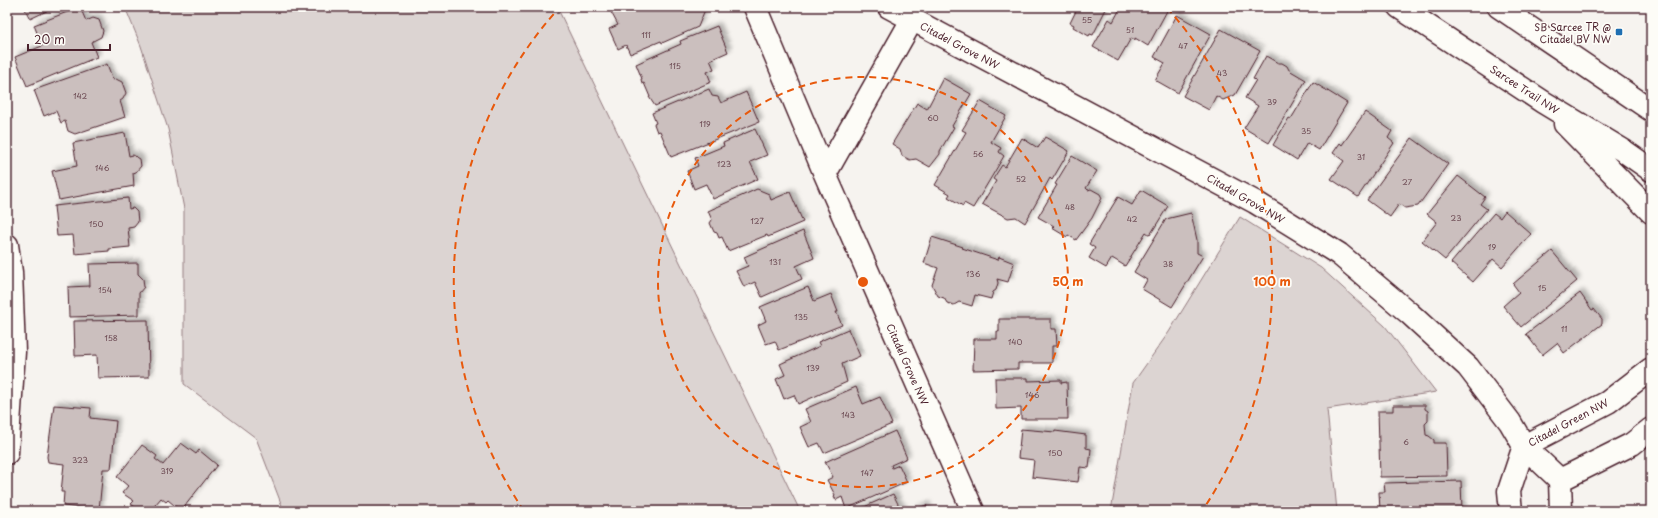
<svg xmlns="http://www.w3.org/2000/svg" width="1658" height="518" viewBox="0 0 1658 518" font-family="'Playpen Sans',sans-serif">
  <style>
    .green { fill: #dcd4d2; stroke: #937a7e }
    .building { fill: #cbbfbe; stroke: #4a1f2b; filter: url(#shadow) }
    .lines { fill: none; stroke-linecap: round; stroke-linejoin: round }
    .minor-casing { stroke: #4a1f2b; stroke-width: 25 }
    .secondary-casing { stroke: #4a1f2b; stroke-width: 25 }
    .minor { stroke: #fdfcf7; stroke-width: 22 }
    .secondary { stroke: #fdfcf7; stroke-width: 22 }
    .ring { fill: none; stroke: #e8590c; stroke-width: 2; stroke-dasharray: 7 5 }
    .poi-dot { fill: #1f6fb2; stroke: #fdfcf7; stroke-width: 1.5 }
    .labels { text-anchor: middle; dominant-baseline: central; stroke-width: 3.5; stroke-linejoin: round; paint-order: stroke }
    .number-label { font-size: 8px; fill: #6a4750 }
    .poi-label { font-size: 10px; fill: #4a1f2b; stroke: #fdfcf7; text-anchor: end }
    .street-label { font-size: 10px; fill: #4a1f2b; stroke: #fdfcf7 }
    .centre { fill: #e8590c; stroke: #fdfcf7; stroke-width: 2 }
    .ring-label { font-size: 12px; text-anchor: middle; font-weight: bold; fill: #e8590c; stroke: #fdfcf7; stroke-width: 3.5; stroke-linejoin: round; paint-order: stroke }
  </style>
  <defs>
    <filter id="shadow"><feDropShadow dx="3.5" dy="-3.5" stdDeviation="2" flood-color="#0004"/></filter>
  </defs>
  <rect width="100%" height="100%" fill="#f6f3ef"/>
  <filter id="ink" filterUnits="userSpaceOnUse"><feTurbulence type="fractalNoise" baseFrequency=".025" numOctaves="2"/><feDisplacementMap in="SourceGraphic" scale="8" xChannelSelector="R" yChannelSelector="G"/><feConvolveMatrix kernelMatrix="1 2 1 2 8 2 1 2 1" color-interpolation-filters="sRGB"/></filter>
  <g filter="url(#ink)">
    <path class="green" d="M 125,7 L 557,7 L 800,511 L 284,511 L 256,438 L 184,384 L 184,209 L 168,129 L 141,46 Z
      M 1240,217 L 1321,268 L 1385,326 L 1436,392 L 1327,409 L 1337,511 L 1111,511 L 1133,383 L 1169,332 Z"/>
    <path class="building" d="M 24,7 L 55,7 L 30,19 Z
      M 80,7 L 86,21 L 93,18 L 99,20 L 103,31 L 101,37 L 91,42 L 97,57 L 27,86 L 15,57 L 42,46 L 34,25 Z
      M 622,7 L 678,7 L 686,10 L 687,7 L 706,7 L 698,27 L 662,43 L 661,41 L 630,54 L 626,45 L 618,49 L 609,29 L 618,25 L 611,12 Z
      M 1078,7 L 1107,7 L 1093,35 L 1090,34 L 1089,36 L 1073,27 L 1074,25 L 1070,23 Z
      M 1121,7 L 1165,7 L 1168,9 L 1148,46 L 1135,38 L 1135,40 L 1131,38 L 1118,61 L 1093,47 L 1109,19 L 1113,22 Z
      M 1177,15 L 1211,34 L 1178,93 L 1155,80 L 1165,63 L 1154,57 Z
      M 717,26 L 728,52 L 710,60 L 714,69 L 707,72 L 711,82 L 655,106 L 649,97 L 650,97 L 644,83 L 642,84 L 641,79 L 642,79 L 636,64 L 681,44 L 680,41 Z
      M 1221,29 L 1260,51 L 1235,95 L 1223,100 L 1216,96 L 1209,110 L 1183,96 Z
      M 1266,56 L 1278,63 L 1282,63 L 1287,66 L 1289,70 L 1306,80 L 1269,143 L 1244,128 L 1258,106 L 1245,98 L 1256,80 L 1253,79 Z
      M 107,64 L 113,80 L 116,79 L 122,82 L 126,93 L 123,99 L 120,101 L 125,117 L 75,134 L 68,131 L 65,121 L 61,123 L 56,111 L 44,116 L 34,90 Z
      M 943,78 L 971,94 L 952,126 L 954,127 L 940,151 L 940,154 L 930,167 L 916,159 L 910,160 L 902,156 L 900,149 L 892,144 L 917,103 L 927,109 Z
      M 1313,82 L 1347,103 L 1319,150 L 1307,143 L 1297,160 L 1273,145 L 1289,118 L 1291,119 Z
      M 709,89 L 712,96 L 718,97 L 721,103 L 746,92 L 759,122 L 671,157 L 660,131 L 657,132 L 654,124 L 656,123 L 652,113 Z
      M 980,101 L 1006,116 L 991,142 L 1001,148 L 999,152 L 1004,156 L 973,208 L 964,203 L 963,206 L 948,197 L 950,194 L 935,185 L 966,132 L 962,130 Z
      M 1365,112 L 1392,131 L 1388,138 L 1394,143 L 1358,197 L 1331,179 L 1344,161 L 1333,153 L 1340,143 L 1342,145 Z
      M 755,129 L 767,155 L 750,162 L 758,179 L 713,199 L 706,184 L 694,189 L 687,171 L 698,166 L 695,158 L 724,146 L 723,143 Z
      M 125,133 L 129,156 L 133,155 L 140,159 L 141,166 L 136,172 L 133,173 L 134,186 L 59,200 L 52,171 L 77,166 L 73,143 Z
      M 1045,137 L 1069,151 L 1052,180 L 1050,178 L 1025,223 L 1016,217 L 1008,218 L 982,204 L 996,181 L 993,179 L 1002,165 L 1005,167 L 1022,138 L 1038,148 Z
      M 1412,138 L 1448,164 L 1418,206 L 1405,208 L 1399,204 L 1390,217 L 1367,200 Z
      M 1072,156 L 1097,171 L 1086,188 L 1088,190 L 1091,189 L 1100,194 L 1102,198 L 1092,218 L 1076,240 L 1068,235 L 1067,237 L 1052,228 L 1054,226 L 1038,217 L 1057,185 L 1055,184 Z
      M 1458,176 L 1485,197 L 1480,204 L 1487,209 L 1445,260 L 1422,241 L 1437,222 L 1427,214 Z
      M 757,189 L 769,194 L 771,200 L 790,192 L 803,222 L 768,237 L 767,235 L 728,251 L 722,237 L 719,238 L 717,233 L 714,232 L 710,223 L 712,220 L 708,211 Z
      M 1141,190 L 1168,206 L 1150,235 L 1146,232 L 1125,266 L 1112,258 L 1106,268 L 1089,258 L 1095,248 L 1089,244 L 1118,197 L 1132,205 Z
      M 128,198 L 129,209 L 133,208 L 137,212 L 138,222 L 134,227 L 128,228 L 130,247 L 109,249 L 109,251 L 75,254 L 73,235 L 57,236 L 54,206 Z
      M 1505,211 L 1531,234 L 1502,267 L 1493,259 L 1473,282 L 1451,263 L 1494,213 L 1500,218 Z
      M 1191,213 L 1197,240 L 1197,253 L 1203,256 L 1172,307 L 1142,289 L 1147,280 L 1134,272 L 1166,219 Z
      M 803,231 L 814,258 L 796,266 L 802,279 L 762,297 L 755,282 L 744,287 L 736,271 L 748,266 L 744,257 Z
      M 932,237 L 963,247 L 962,248 L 998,260 L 999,257 L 1014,263 L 1008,282 L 997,279 L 998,283 L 996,290 L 993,292 L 991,299 L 975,295 L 972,306 L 959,302 L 954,305 L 947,303 L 944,298 L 938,296 L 932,285 L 938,268 L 924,263 Z
      M 1552,251 L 1577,281 L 1521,327 L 1503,306 L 1519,292 L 1513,284 Z
      M 138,263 L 138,274 L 143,279 L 144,287 L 139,293 L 139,315 L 69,317 L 68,287 L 90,286 L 89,264 Z
      M 808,287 L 814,301 L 831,294 L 838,312 L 836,312 L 842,325 L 779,350 L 775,341 L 766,344 L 758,325 L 766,321 L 760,307 Z
      M 1580,293 L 1592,310 L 1594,309 L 1602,319 L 1602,324 L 1564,353 L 1557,343 L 1542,355 L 1526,334 Z
      M 999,319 L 1051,319 L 1051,329 L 1056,329 L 1057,346 L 1052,346 L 1052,363 L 1018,363 L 1018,369 L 973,370 L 974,339 L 997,339 L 997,331 L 999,332 Z
      M 148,320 L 149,377 L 98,378 L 97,355 L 75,356 L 74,321 Z
      M 848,329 L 860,356 L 842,364 L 847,382 L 798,404 L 794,395 L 784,399 L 776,379 L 785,375 L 780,364 L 820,346 L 818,342 Z
      M 995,378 L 1028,378 L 1028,381 L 1061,380 L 1061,383 L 1067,382 L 1068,419 L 1021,419 L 1021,408 L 996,409 Z
      M 856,387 L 863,404 L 880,397 L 892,424 L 824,453 L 819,443 L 809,447 L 800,427 L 811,422 L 805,409 Z
      M 54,405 L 91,408 L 90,418 L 116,421 L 111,469 L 103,469 L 99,510 L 63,506 L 64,492 L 61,492 L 64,464 L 48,462 L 47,457 Z
      M 1393,405 L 1425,405 L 1425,409 L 1428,411 L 1428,421 L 1425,424 L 1426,435 L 1429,436 L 1434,440 L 1434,443 L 1446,443 L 1447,476 L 1380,477 L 1378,411 L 1393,411 Z
      M 1021,429 L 1055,432 L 1055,431 L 1086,435 L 1086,448 L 1091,449 L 1089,468 L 1080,467 L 1078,482 L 1032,477 L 1034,460 L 1018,458 Z
      M 895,431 L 907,458 L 891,465 L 892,468 L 899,465 L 907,482 L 846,509 L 842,497 L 836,500 L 834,496 L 835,495 L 827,480 L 833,477 L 825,462 Z
      M 181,443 L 196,454 L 199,450 L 217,465 L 181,511 L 168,500 L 166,502 L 161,498 L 150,511 L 140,511 L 131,504 L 134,501 L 122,493 L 128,486 L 117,477 L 142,445 L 157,456 L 155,459 L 163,465 Z
      M 1461,481 L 1462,511 L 1380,511 L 1379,492 L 1385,492 L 1384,483 Z
      M 893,494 L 900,508 L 901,507 L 903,511 L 855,511 Z
      M 926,505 L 928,511 L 912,511 Z"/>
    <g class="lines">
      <g class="minor-casing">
        <path id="minor" d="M 755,7 L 825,174 L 973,511
          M 889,7 L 1255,202 L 1339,254 L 1409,313 L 1468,367 L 1510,422 L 1524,446 L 1560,480 L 1561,511
          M 825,174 L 912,20
          M 7,245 L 11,272 L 14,352 L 7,453
          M 1560,480 L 1632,444 L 1651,429
          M 1511,511 L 1509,491 L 1524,446 L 1608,402 L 1651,369"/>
      </g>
      <g class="secondary-casing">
        <path id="secondary" d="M 1399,7 L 1543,102 L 1624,151 L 1651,170
          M 1499,7 L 1651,110
          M 1565,124 L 1651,212"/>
      </g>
      <use href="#minor" class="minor"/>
      <use href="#secondary" class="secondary"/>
    </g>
  </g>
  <g class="ring">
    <circle cx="863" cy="282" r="205"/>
    <path d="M524 511A409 409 0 0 1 559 8M1167 8A409 409 0 0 1 1202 511"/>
  </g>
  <rect class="poi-dot" x="1615" y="28" width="8" height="8" rx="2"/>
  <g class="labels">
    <g class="number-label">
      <text x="1087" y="20">55</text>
      <text x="1130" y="30">51</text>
      <text x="646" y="35">111</text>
      <text x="1183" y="46">47</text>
      <text x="675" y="66">115</text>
      <text x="1222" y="73">43</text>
      <text x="80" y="96">142</text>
      <text x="1272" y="102">39</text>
      <text x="933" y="118">60</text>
      <text x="705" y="124">119</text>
      <text x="1306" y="131">35</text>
      <text x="978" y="154">56</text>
      <text x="1361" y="157">31</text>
      <text x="724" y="164">123</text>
      <text x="102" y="168">146</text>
      <text x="1021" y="179">52</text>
      <text x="1407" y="182">27</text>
      <text x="1070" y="207">48</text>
      <text x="1456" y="218">23</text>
      <text x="1132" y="219">42</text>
      <text x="757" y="221">127</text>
      <text x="96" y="224">150</text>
      <text x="1492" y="247">19</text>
      <text x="775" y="262">131</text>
      <text x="1168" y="264">38</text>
      <text x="973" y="274">136</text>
      <text x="1542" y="288">15</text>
      <text x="105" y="290">154</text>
      <text x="801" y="317">135</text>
      <text x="1564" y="329">11</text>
      <text x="111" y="338">158</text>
      <text x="1015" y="342">140</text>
      <text x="813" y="368">139</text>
      <text x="1032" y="395">146</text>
      <text x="848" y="415">143</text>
      <text x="1406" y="442">6</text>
      <text x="1055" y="453">150</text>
      <text x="80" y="460">323</text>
      <text x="167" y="471">319</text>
      <text x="867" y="473">147</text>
    </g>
    <g class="poi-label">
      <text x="1611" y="26">SB Sarcee TR @<tspan x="1611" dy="12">Citadel BV NW</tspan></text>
    </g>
    <g class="street-label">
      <text transform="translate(960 45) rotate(28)">Citadel Grove NW</text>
      <text transform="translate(1525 89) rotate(33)">Sarcee Trail NW</text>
      <text transform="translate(1246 198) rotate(30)">Citadel Grove NW</text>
      <text transform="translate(908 364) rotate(66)">Citadel Grove NW</text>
      <text transform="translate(1568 422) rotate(-28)">Citadel Green NW</text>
    </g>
  </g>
  <circle cx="863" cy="282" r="6" class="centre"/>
  <g class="ring-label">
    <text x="1068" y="286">50 m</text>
    <text x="1272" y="286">100 m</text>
  </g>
  <rect width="1658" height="518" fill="none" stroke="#fdfcf7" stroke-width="24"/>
  <rect x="12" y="12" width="1634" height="494" fill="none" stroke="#4a1f2b" stroke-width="1.5" filter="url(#ink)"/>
  <path d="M28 44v6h82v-6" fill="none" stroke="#4a1f2b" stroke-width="2"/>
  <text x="34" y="44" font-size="12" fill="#4a1f2b" stroke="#fdfcf7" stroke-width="3" paint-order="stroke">20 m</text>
</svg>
